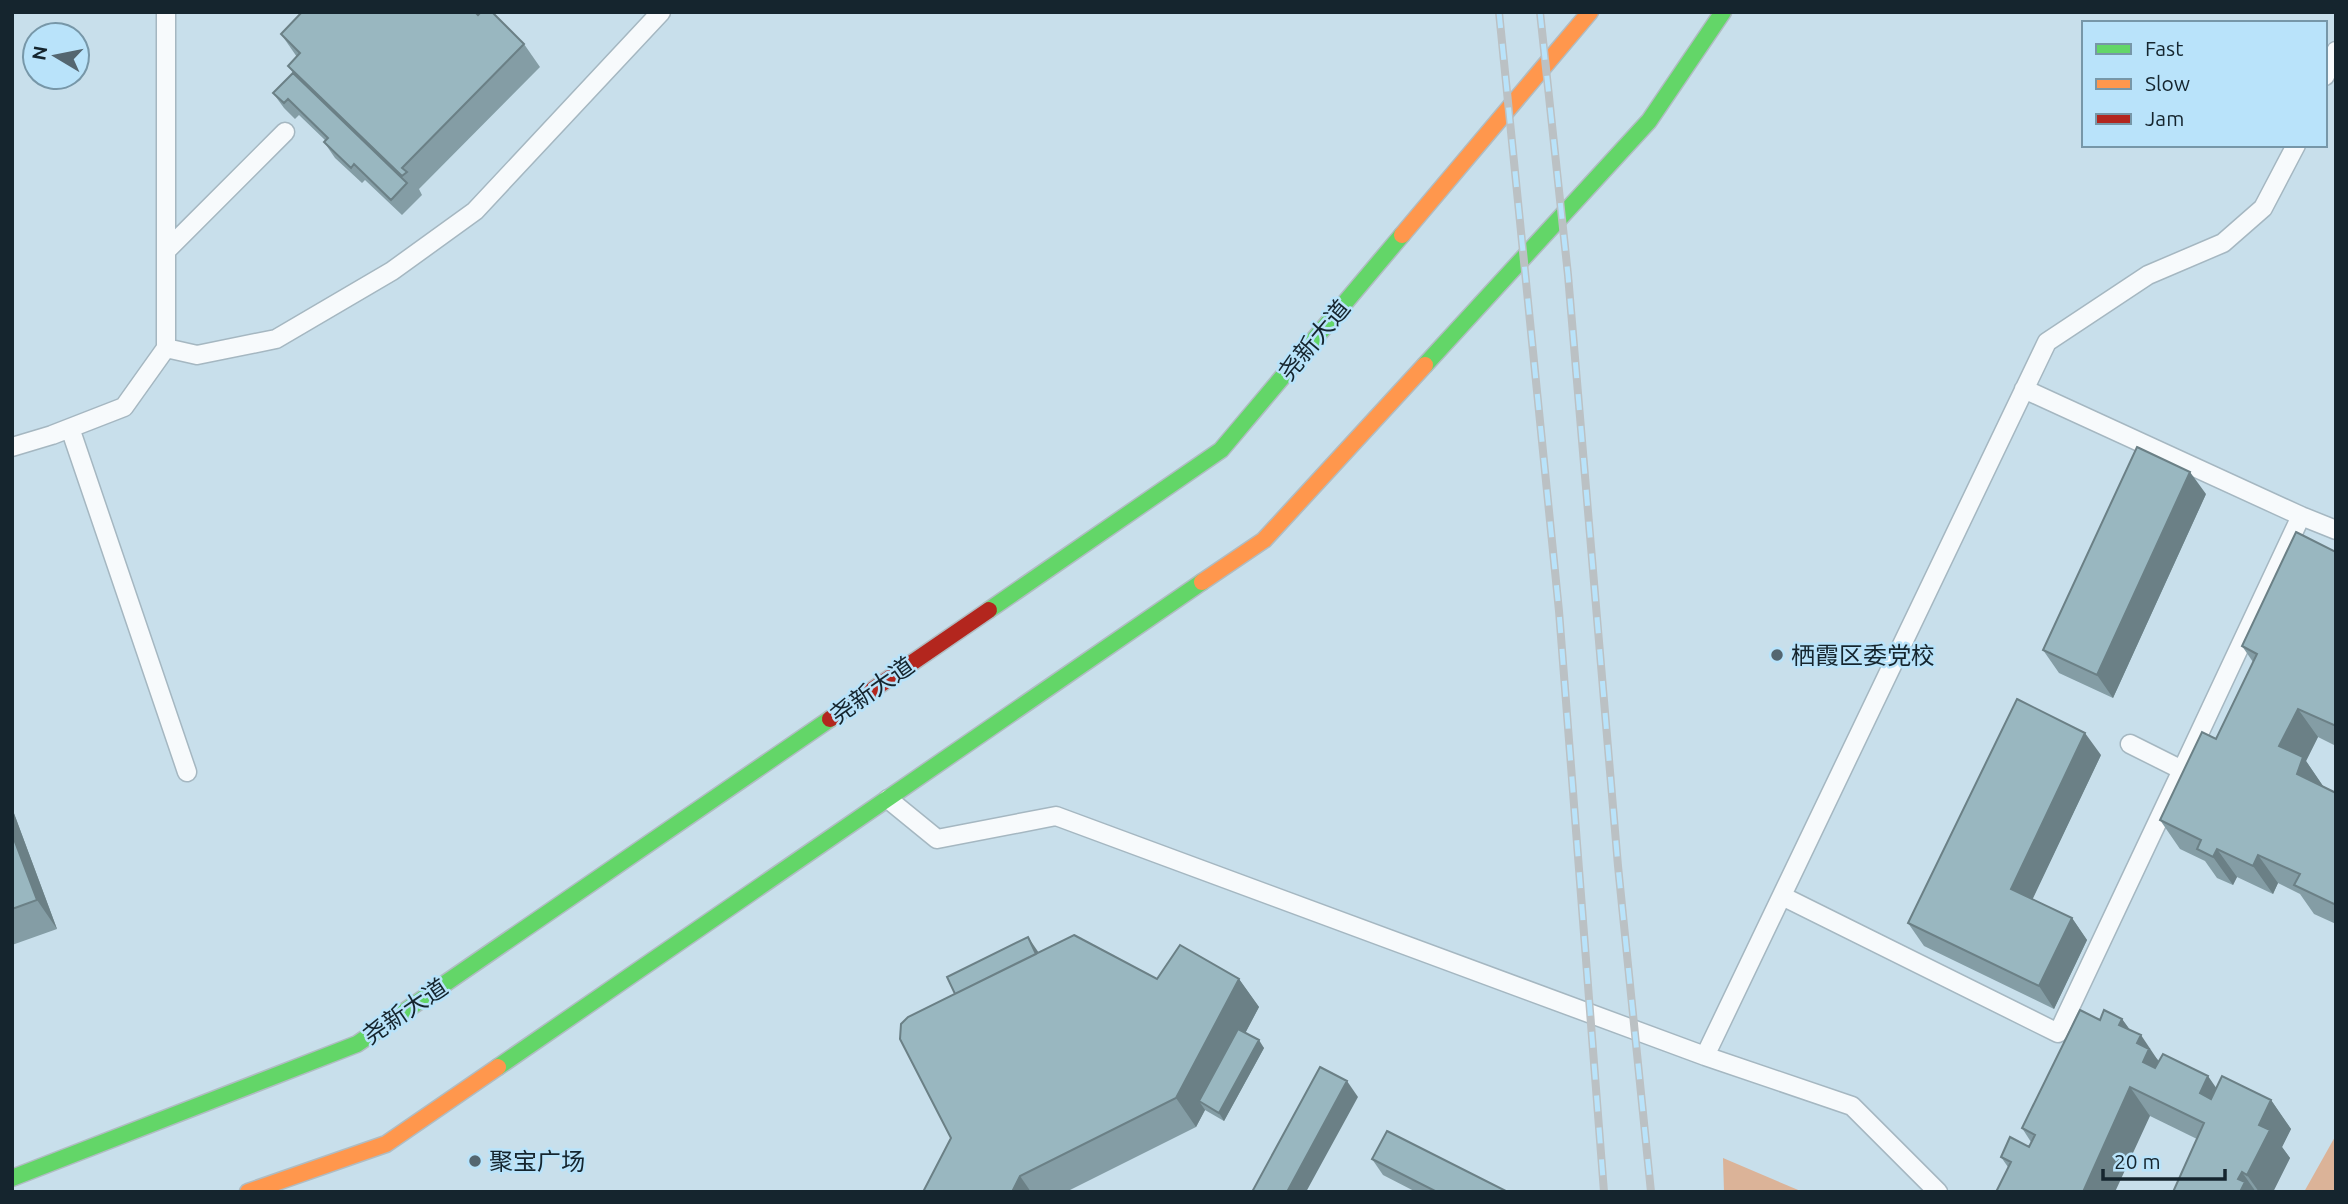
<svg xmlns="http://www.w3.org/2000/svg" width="2348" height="1204" viewBox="0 0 2348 1204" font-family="Ubuntu,'Noto Sans SC',sans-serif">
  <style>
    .green { fill: #dbb398 }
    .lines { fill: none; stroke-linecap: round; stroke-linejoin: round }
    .lane-casing { stroke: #a5b7c1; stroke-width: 21 }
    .fast-casing { stroke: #b0bcc2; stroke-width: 19 }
    .slow-casing { stroke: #b0bcc2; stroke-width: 19 }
    .jam-casing { stroke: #b0bcc2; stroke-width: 19 }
    .lane { stroke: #f7fafc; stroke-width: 18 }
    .fast { stroke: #63d668; stroke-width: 16 }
    .slow { stroke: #ff974d; stroke-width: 16 }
    .jam { stroke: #b3261e; stroke-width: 16 }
    .rail-casing { stroke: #bbc1c4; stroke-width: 8 }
    .rail { stroke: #b9e3fa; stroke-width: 5; stroke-dasharray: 16; stroke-linecap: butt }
    .wall { fill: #849da5 }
    .shaded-wall { fill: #6b8086 }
    .building { fill: #99b7c0; stroke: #6b8086; stroke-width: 2 }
    .poi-dot { fill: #546670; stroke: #b9e3fa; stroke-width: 2.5 }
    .labels { text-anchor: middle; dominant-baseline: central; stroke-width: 5; stroke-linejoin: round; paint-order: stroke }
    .street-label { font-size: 24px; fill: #15252e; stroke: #b9e3fa }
    .poi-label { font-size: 24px; fill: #15252e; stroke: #b9e3fa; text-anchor: start }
  </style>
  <rect width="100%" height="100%" fill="#c8dfeb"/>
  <path class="green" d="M 2336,1135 L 2336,1192 L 2304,1192 Z
    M 1723,1158 L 1803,1192 L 1724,1192 Z"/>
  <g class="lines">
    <g class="lane-casing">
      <path id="lane" d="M 166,12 L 166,348
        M 2325,76 L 2336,51
        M 167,250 L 285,132
        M 2024,389 L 2301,516
        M 70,428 L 187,772
        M 12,447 L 52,435 L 124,407 L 166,348 L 197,355 L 276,339 L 392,271 L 475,211 L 661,12
        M 2130,744 L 2182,770 L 2301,516 L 2336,530
        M 888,799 L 937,839 L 1056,816 L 1705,1056 L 1852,1106 L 1938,1192
        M 1782,896 L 2058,1033 L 2182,770
        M 1705,1056 L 2047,342 L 2148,275 L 2223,243 L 2263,208 L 2296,145"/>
    </g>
    <g class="fast-casing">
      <path id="fast" d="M 1425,365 L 1649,121 L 1723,12
        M 989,610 L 1221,450 L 1402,235
        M 498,1067 L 1202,582
        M 12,1178 L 357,1044 L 830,719"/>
    </g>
    <g class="slow-casing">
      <path id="slow" d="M 1402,235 L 1590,12
        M 1202,582 L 1264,540 L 1425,365
        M 248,1192 L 386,1144 L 498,1067"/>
    </g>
    <g class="jam-casing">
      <path id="jam" d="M 830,719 L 989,610"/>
    </g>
    <use href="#lane" class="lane"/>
    <use href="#fast" class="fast"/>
    <use href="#slow" class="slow"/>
    <use href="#jam" class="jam"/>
    <g class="rail-casing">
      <path id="rail" d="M 1499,12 L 1559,611 L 1604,1192
        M 1540,12 L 1568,275 L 1618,866 L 1651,1192"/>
    </g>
    <use href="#rail" class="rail"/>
  </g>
  <path class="wall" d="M 478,15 L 524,44 L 540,67 L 419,189 L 422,195 L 402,215 L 365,180 L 362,183 L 335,158 L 324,142 L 326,141 L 299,115 L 295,119 L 284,108 L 273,93 L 293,73 L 288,66 L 297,57 L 281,34 Z
    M 2206,494 L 2113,698 L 2059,673 L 2043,650 Z
    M 2336,552 L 2336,746 L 2318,737 L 2306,761 L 2323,786 L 2336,793 L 2336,924 L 2314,914 L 2300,894 L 2278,883 L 2273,894 L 2237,877 L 2233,885 L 2217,878 L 2205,861 L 2180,849 L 2160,820 L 2216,739 L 2253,662 L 2242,646 Z
    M 2101,755 L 2032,899 L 2072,918 L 2087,940 L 2054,1009 L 1924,946 L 1908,923 Z
    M 12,808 L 57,929 L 12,945 Z
    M 1038,953 L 1157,979 L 1239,979 L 1259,1007 L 1245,1033 L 1264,1048 L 1224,1121 L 1205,1110 L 1196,1127 L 1066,1192 L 923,1192 L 951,1138 Z
    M 2122,1019 L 2130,1030 L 2159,1061 L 2216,1088 L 2271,1100 L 2291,1129 L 2282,1147 L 2290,1158 L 2273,1192 L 2173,1192 L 2197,1139 L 2150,1116 L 2008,1167 L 2001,1157 L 2029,1147 L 2031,1142 L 2022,1128 L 2100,1020 Z
    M 1387,1131 L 1506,1192 L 1416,1192 L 1383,1175 L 1372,1159 Z"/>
  <path class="shaded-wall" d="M 2190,472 L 2206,494 L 2113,698 L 2097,675 Z
    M 2298,709 L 2318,737 L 2306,761 L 2323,786 L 2317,803 L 2279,746 Z
    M 2085,733 L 2101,755 L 2027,911 L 2011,889 Z
    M 12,808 L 57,929 L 37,900 L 12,834 Z
    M 2217,849 L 2237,877 L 2233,885 L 2213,857 Z
    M 2258,855 L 2278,883 L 2273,894 L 2253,866 Z
    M 2072,918 L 2087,940 L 2054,1009 L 2039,986 Z
    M 1028,937 L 1039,953 L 1042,967 Z
    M 1239,979 L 1259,1007 L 1207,1106 L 1199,1101 L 1205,1110 L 1196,1127 L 1176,1098 Z
    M 2122,1019 L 2138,1041 L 2141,1035 L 2169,1077 L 2143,1062 L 2119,1025 Z
    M 1259,1040 L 1264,1048 L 1224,1121 L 1219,1113 Z
    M 2208,1076 L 2228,1105 L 2220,1122 L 2200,1093 Z
    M 1347,1081 L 1358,1097 L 1306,1192 L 1287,1192 Z
    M 2130,1087 L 2150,1116 L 2115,1192 L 2083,1192 Z
    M 2271,1100 L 2291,1129 L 2282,1147 L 2290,1158 L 2273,1192 L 2259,1192 L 2247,1175 L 2259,1125 Z
    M 2242,1172 L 2256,1192 L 2240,1192 L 2238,1179 Z
    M 1020,1176 L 1031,1192 L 1012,1192 Z"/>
  <path class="building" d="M 302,12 L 475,12 L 478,15 L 481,12 L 492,12 L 524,44 L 402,168 L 407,172 L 402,176 L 288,66 L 300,53 L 281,34 Z
    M 293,73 L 407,183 L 391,200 L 354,164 L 351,168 L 324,142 L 328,138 L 288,99 L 284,103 L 273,93 Z
    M 2137,447 L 2190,472 L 2097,675 L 2043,650 Z
    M 2296,532 L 2336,552 L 2336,726 L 2298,709 L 2279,746 L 2303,757 L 2297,774 L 2336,793 L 2336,905 L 2294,885 L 2300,874 L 2258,855 L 2253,866 L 2217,849 L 2213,857 L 2197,849 L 2201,840 L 2160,820 L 2202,732 L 2216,739 L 2257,654 L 2242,646 Z
    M 2017,699 L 2085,733 L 2011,889 L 2072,918 L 2039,986 L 1908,923 Z
    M 12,834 L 37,900 L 12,909 Z
    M 1074,935 L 1157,979 L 1180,945 L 1239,979 L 1176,1098 L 1020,1176 L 1012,1192 L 923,1192 L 951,1138 L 900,1039 L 901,1024 L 908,1017 Z
    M 1028,937 L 1036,954 L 955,994 L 947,977 Z
    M 2080,1010 L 2100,1020 L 2104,1010 L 2122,1019 L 2119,1025 L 2141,1035 L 2137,1043 L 2149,1049 L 2143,1062 L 2155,1068 L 2163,1054 L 2208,1076 L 2200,1093 L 2211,1099 L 2222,1076 L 2271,1100 L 2259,1125 L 2270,1130 L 2247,1175 L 2242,1172 L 2238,1179 L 2245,1182 L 2240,1192 L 2173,1192 L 2204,1123 L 2130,1087 L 2083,1192 L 1996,1192 L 2011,1162 L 2001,1157 L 2010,1137 L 2029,1147 L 2035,1135 L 2022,1128 Z
    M 1238,1029 L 1259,1040 L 1219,1113 L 1199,1101 Z
    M 1320,1067 L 1347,1081 L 1287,1192 L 1252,1192 Z
    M 1387,1131 L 1506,1191 L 1505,1192 L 1437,1192 L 1372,1159 Z"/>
  <g class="poi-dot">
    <circle cx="1777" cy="655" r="7"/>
    <circle cx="475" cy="1161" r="7"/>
  </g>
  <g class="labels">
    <g class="street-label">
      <text transform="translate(1314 340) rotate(-50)">尧新大道</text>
      <text transform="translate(872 690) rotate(-35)">尧新大道</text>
      <text transform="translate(405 1011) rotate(-34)">尧新大道</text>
    </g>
    <g class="poi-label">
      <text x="1791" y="655">栖霞区委党校</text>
      <text x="489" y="1161">聚宝广场</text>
    </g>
  </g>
  <rect width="2348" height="1204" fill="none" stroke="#15252e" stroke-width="28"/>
  <rect x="2082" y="21" width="245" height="126" fill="#b9e3fa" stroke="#7797a8" stroke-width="2"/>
  <rect x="2096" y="44" width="35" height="10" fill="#63d668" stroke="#7797a8" stroke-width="2"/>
  <text x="2145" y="56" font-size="21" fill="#15252e">Fast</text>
  <rect x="2096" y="79" width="35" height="10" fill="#ff974d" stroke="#7797a8" stroke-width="2"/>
  <text x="2145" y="91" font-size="21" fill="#15252e">Slow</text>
  <rect x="2096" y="114" width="35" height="10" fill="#b3261e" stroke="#7797a8" stroke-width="2"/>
  <text x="2145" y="126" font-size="21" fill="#15252e">Jam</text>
  <g transform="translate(56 56) rotate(280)"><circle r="33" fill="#b9e3fa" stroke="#7797a8" stroke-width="2"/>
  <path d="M0-5L12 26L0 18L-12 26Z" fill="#546670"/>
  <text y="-10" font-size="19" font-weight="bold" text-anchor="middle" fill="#15252e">N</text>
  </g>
  <path d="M2103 1169v10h122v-10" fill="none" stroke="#15252e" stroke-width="3.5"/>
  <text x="2114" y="1169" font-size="21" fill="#15252e" stroke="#b9e3fa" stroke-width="5" paint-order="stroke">20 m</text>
</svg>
